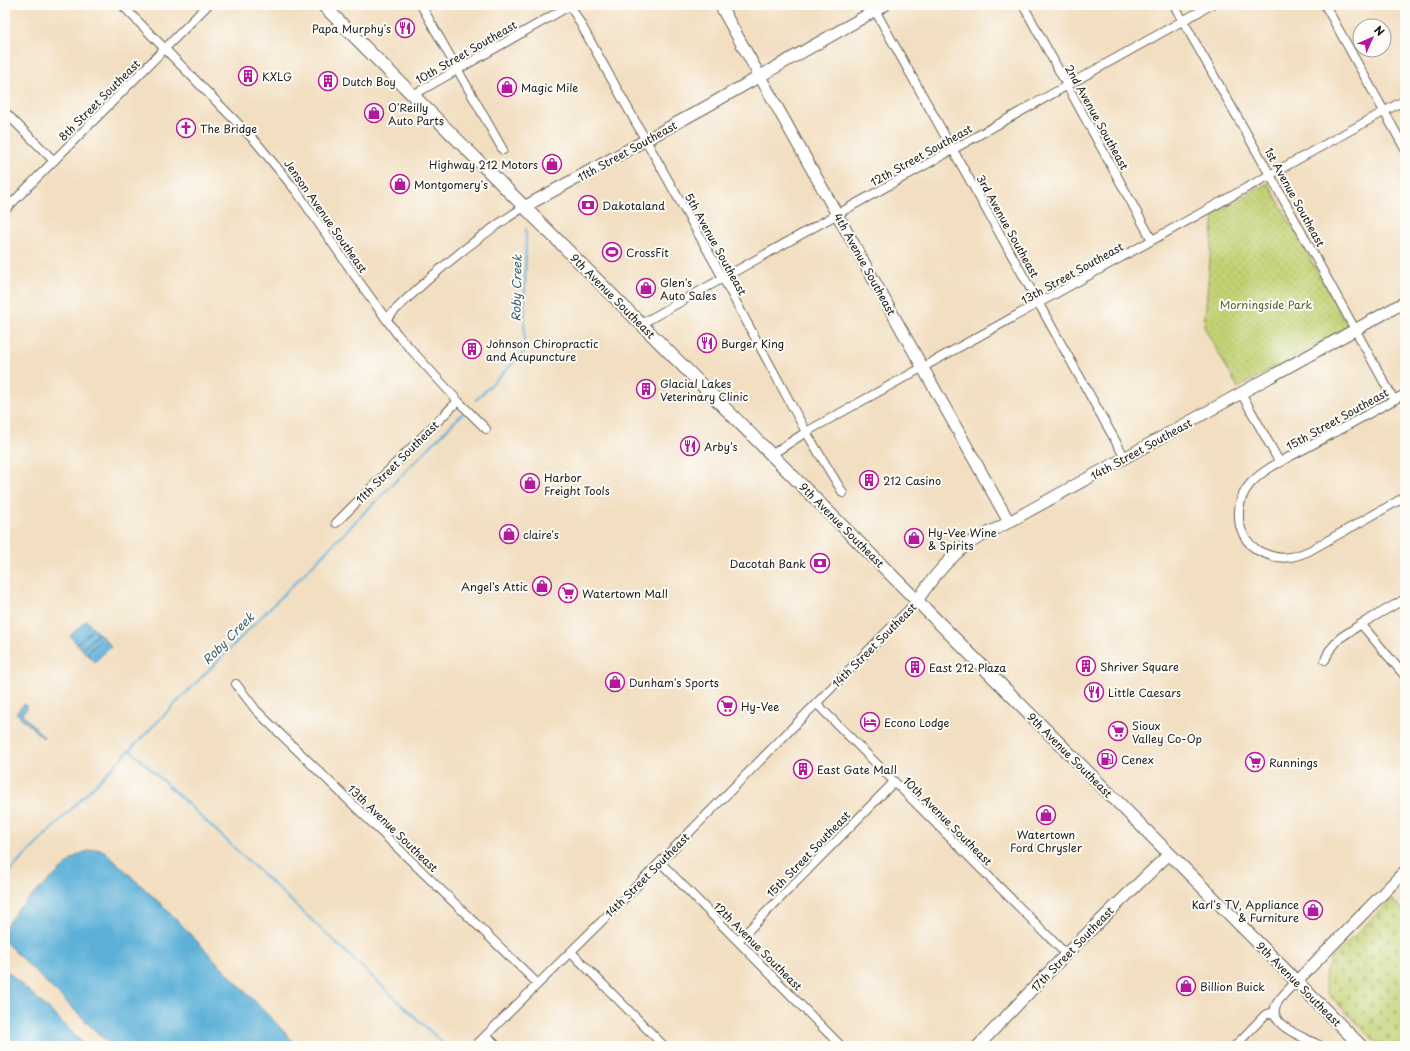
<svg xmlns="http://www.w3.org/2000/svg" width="1410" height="1051" viewBox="0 0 1410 1051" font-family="'Playpen Sans',sans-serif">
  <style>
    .cemetery { fill: url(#cemetery-stones); stroke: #707648 }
    .park { fill: url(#park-dots); stroke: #707648 }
    .water { fill: #5cb0d8; stroke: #3c667a }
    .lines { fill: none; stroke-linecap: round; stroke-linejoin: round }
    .stream { stroke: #5cb0d8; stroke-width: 2 }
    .street-casing { stroke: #676055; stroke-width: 10 }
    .secondary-casing { stroke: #676055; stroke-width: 13 }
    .primary-casing { stroke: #676055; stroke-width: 14 }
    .street { stroke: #fff; stroke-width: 8 }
    .secondary { stroke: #fff; stroke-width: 11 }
    .primary { stroke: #fff; stroke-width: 12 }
    .labels { text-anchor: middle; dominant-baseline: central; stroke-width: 4; stroke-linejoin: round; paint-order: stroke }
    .poi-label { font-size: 11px; fill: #1c1c1c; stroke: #fdfcf7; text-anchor: start }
    .street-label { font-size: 11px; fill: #1c1c1c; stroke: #fdfcf7 }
    .park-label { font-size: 11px; fill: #565b3a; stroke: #fdfcf7 }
    .water-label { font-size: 12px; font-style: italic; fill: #395f71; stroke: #fdfcf7 }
  </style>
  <defs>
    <pattern id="cemetery-stones" width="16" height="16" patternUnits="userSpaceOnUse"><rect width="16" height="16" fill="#c3d173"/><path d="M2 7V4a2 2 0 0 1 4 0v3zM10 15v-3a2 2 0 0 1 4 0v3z" fill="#a7b363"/></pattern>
    <pattern id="park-dots" width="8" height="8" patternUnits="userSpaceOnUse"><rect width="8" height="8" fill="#c3d173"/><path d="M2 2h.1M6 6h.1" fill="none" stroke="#a7b363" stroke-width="1.8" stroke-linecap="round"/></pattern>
  </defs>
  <rect width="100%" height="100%" fill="#fdfcf7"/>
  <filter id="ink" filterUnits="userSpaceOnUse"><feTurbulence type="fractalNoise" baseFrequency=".025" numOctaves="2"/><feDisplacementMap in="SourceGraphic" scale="8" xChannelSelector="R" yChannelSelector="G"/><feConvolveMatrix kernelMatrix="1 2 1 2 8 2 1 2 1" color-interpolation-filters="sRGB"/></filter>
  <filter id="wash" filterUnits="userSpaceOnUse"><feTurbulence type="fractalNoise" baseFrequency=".012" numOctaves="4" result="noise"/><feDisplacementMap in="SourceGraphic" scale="16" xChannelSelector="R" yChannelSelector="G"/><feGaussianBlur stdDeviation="0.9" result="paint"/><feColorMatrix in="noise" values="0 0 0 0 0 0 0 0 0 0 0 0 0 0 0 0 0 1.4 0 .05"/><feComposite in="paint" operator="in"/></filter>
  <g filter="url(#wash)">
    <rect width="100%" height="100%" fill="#f2dec0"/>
    <path class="cemetery" d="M 1392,899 L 1405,912 L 1405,1046 L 1380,1046 L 1327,993 C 1324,979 1324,972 1331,959 Z"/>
    <path class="park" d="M 1268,183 L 1348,327 L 1238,388 L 1204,327 L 1214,214 Z"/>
    <path class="water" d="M 86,620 L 98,633 L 82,649 L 78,645 L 91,631 L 77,644 L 70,636 Z
      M 99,633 L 111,646 L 95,662 L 87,654 L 100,640 L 86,654 L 82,650 Z
      M 24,704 L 28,708 L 22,714 L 44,737 L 43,738 L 16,713 Z
      M 96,849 L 104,851 L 164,907 L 293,1041 L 293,1046 L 111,1046 L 5,942 L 5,927 L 17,910 L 77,855 L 88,851 Z
      M 5,969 L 58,1018 L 85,1046 L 5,1046 Z"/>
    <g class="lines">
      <path class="stream" d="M 476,400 L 524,352 L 526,229
        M 130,750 L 446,1046
        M 5,876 L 463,413"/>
    </g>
  </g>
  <g filter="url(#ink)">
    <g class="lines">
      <g class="street-casing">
        <path id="street" d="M 122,5 L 256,142 L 297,192 L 360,283 L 397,334 L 458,401 L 486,429
          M 421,5 L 503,150
          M 570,5 L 723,278 L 806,432 L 843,493
          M 872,5 L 1125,458
          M 1023,5 L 1152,240
          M 1174,5 L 1270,175 L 1394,400
          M 1325,5 L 1405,149
          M 413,95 L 571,5
          M 5,112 L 54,161
          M 5,210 L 208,5
          M 386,319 C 428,277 474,239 524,207
          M 641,324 L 1211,5
          M 1241,393 L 1280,463
          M 1405,394 C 1371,412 1338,431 1304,449 C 1286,459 1265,468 1251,483 C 1240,495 1237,510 1240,526 C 1243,536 1248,544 1257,550 C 1276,560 1289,560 1309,551 L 1405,497
          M 771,455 L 806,432 L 1405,100
          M 336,523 L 458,401
          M 1361,624 L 1405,676
          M 1325,660 L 1329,651 L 1340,638 L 1361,624 L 1405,599
          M 236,684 L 256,710 L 267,721 L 538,984
          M 816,703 L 1066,954
          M 660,862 L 841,1046
          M 738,941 L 894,782
          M 571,952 L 664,1046
          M 1296,982 C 1290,988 1282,995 1277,1003 C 1264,1025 1306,1038 1321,1046
          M 486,1035 L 497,1046
          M 475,1046 L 612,911 L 917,601
          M 1235,1046 L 1265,1015 L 1274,1012"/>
      </g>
      <g class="secondary-casing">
        <path id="secondary" d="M 720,5 L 1009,522
          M 524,207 L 704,108 L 885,5
          M 917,601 C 932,578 948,558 971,542 C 983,535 997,529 1009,522 L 1405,302
          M 1296,982 L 1405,871
          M 978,1046 L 1066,954 L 1169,854"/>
      </g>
      <g class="primary-casing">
        <path id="primary" d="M 323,5 L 1361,1046"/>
      </g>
      <use href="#street" class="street"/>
      <use href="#secondary" class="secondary"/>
      <use href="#primary" class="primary"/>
    </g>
  </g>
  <defs>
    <g id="restaurant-ring" transform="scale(1)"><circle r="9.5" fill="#fdfcf7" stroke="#b5179e" stroke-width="1.5"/><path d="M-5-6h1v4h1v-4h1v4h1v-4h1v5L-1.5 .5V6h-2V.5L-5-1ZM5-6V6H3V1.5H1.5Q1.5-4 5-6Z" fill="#b5179e"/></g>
    <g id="building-ring" transform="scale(1)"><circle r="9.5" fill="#fdfcf7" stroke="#b5179e" stroke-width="1.5"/><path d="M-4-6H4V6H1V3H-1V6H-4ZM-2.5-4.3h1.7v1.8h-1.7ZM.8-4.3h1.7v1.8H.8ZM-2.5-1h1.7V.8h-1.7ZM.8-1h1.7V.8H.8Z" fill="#b5179e"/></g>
    <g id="shop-ring" transform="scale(1)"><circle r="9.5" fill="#fdfcf7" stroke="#b5179e" stroke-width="1.5"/><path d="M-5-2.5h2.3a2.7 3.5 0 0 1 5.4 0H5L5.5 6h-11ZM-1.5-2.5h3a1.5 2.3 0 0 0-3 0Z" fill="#b5179e"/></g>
    <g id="church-ring" transform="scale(1)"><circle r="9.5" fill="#fdfcf7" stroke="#b5179e" stroke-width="1.5"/><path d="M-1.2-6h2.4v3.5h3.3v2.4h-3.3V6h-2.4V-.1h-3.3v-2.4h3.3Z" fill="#b5179e"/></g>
    <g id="bank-ring" transform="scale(1)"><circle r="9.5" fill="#fdfcf7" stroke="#b5179e" stroke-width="1.5"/><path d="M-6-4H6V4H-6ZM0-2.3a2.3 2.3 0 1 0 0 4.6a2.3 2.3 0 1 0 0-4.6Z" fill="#b5179e"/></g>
    <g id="stadium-ring" transform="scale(1)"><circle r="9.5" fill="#fdfcf7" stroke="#b5179e" stroke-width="1.5"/><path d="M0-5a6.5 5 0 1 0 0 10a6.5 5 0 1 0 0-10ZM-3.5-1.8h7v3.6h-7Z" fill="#b5179e"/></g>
    <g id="supermarket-ring" transform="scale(1)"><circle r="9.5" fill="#fdfcf7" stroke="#b5179e" stroke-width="1.5"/><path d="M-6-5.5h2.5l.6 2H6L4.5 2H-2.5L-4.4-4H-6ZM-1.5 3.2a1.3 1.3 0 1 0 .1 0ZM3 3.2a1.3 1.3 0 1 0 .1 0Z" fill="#b5179e"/></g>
    <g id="hotel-ring" transform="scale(1)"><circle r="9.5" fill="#fdfcf7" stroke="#b5179e" stroke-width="1.5"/><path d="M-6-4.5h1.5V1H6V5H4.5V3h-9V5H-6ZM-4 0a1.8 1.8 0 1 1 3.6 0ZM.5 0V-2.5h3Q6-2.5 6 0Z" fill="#b5179e"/></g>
    <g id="fuel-ring" transform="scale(1)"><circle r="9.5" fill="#fdfcf7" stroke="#b5179e" stroke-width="1.5"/><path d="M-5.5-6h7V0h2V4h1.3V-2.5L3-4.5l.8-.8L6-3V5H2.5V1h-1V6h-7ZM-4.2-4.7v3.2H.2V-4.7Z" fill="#b5179e"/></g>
  </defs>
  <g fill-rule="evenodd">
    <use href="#restaurant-ring" x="405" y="28"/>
    <use href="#building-ring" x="248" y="76"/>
    <use href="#building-ring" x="328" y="81"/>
    <use href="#shop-ring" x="507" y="87"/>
    <use href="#shop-ring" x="374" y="113"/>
    <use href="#church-ring" x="186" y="128"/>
    <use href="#shop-ring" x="552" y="164"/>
    <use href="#shop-ring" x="400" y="184"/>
    <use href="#bank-ring" x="588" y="205"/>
    <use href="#stadium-ring" x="612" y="252"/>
    <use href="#shop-ring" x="646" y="288"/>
    <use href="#restaurant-ring" x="707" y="343"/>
    <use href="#building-ring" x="472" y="349"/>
    <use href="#building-ring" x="646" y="389"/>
    <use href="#restaurant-ring" x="690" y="446"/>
    <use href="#building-ring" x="869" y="480"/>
    <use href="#shop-ring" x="530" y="483"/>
    <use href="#shop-ring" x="509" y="534"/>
    <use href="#shop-ring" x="914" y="538"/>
    <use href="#bank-ring" x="820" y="563"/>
    <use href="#shop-ring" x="542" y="586"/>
    <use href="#supermarket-ring" x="568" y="593"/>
    <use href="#building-ring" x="1086" y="666"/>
    <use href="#building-ring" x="915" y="667"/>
    <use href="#shop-ring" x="615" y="682"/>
    <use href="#restaurant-ring" x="1094" y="692"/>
    <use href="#supermarket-ring" x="727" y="706"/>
    <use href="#hotel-ring" x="870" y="722"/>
    <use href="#supermarket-ring" x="1118" y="731"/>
    <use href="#fuel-ring" x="1107" y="759"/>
    <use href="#supermarket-ring" x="1255" y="762"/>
    <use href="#building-ring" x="803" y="769"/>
    <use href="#shop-ring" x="1046" y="815"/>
    <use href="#shop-ring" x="1313" y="910"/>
    <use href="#shop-ring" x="1186" y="986"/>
  </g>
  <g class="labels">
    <g class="poi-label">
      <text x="391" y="28" text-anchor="end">Papa Murphy's</text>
      <text x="262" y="76">KXLG</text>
      <text x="342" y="81">Dutch Boy</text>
      <text x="521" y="87">Magic Mile</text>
      <text x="388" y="107">O'Reilly<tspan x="388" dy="13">Auto Parts</tspan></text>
      <text x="200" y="128">The Bridge</text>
      <text x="538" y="164" text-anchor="end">Highway 212 Motors</text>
      <text x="414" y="184">Montgomery's</text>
      <text x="602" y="205">Dakotaland</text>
      <text x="626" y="252">CrossFit</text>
      <text x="660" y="282">Glen's<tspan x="660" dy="13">Auto Sales</tspan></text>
      <text x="486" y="343">Johnson Chiropractic<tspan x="486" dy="13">and Acupuncture</tspan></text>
      <text x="721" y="343">Burger King</text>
      <text x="660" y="383">Glacial Lakes<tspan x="660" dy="13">Veterinary Clinic</tspan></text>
      <text x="704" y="446">Arby's</text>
      <text x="544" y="477">Harbor<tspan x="544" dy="13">Freight Tools</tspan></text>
      <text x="883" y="480">212 Casino</text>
      <text x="928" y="532">Hy-Vee Wine<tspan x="928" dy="13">&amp; Spirits</tspan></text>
      <text x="523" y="534">claire's</text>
      <text x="806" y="563" text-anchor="end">Dacotah Bank</text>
      <text x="528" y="586" text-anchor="end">Angel's Attic</text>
      <text x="582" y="593">Watertown Mall</text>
      <text x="1100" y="666">Shriver Square</text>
      <text x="929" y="667">East 212 Plaza</text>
      <text x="629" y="682">Dunham's Sports</text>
      <text x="1108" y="692">Little Caesars</text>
      <text x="741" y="706">Hy-Vee</text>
      <text x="884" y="722">Econo Lodge</text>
      <text x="1132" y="725">Sioux<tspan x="1132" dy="13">Valley Co-Op</tspan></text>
      <text x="1121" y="759">Cenex</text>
      <text x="1269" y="762">Runnings</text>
      <text x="817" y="769">East Gate Mall</text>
      <text x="1046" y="834" text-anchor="middle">Watertown<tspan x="1046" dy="13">Ford Chrysler</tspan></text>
      <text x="1299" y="904" text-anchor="end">Karl's TV, Appliance<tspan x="1299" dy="13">&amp; Furniture</tspan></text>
      <text x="1200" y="986">Billion Buick</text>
    </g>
    <g class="street-label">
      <text transform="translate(466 52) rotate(-30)">10th Street Southeast</text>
      <text transform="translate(99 100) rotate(-45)">8th Street Southeast</text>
      <text transform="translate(1097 117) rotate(61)">2nd Avenue Southeast</text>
      <text transform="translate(627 151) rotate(-29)">11th Street Southeast</text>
      <text transform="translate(921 155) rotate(-29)">12th Street Southeast</text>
      <text transform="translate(1295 197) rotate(61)">1st Avenue Southeast</text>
      <text transform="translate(326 216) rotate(55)">Jenson Avenue Southeast</text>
      <text transform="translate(1008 226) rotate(61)">3rd Avenue Southeast</text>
      <text transform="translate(716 244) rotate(61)">5th Avenue Southeast</text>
      <text transform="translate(865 264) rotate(61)">4th Avenue Southeast</text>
      <text transform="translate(1072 273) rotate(-29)">13th Street Southeast</text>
      <text transform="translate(613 296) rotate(45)">9th Avenue Southeast</text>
      <text transform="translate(1337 419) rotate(-29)">15th Street Southeast</text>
      <text transform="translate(1141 449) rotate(-29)">14th Street Southeast</text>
      <text transform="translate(397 462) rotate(-45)">11th Street Southeast</text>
      <text transform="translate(842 525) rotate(45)">9th Avenue Southeast</text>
      <text transform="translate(874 645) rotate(-45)">14th Street Southeast</text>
      <text transform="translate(1070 755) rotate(45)">9th Avenue Southeast</text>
      <text transform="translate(948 821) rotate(45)">10th Avenue Southeast</text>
      <text transform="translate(393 828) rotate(44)">13th Avenue Southeast</text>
      <text transform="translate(808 854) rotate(-46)">15th Street Southeast</text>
      <text transform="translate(647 875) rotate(-45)">14th Street Southeast</text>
      <text transform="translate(758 946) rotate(45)">12th Avenue Southeast</text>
      <text transform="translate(1072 949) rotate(-46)">17th Street Southeast</text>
      <text transform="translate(1299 984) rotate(45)">9th Avenue Southeast</text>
    </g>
    <g class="park-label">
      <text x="1266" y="304">Morningside Park</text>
    </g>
    <g class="water-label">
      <text transform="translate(516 288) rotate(-89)">Roby Creek</text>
      <text transform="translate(228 638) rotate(-45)">Roby Creek</text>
    </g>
  </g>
  <rect width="1410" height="1051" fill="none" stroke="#fdfcf7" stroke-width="20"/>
  <g transform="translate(1372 38) rotate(45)"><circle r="19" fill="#fdfcf7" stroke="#a3a29f"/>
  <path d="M0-3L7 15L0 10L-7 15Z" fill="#b5179e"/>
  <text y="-6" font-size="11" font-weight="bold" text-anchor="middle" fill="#1c1c1c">N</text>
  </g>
</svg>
